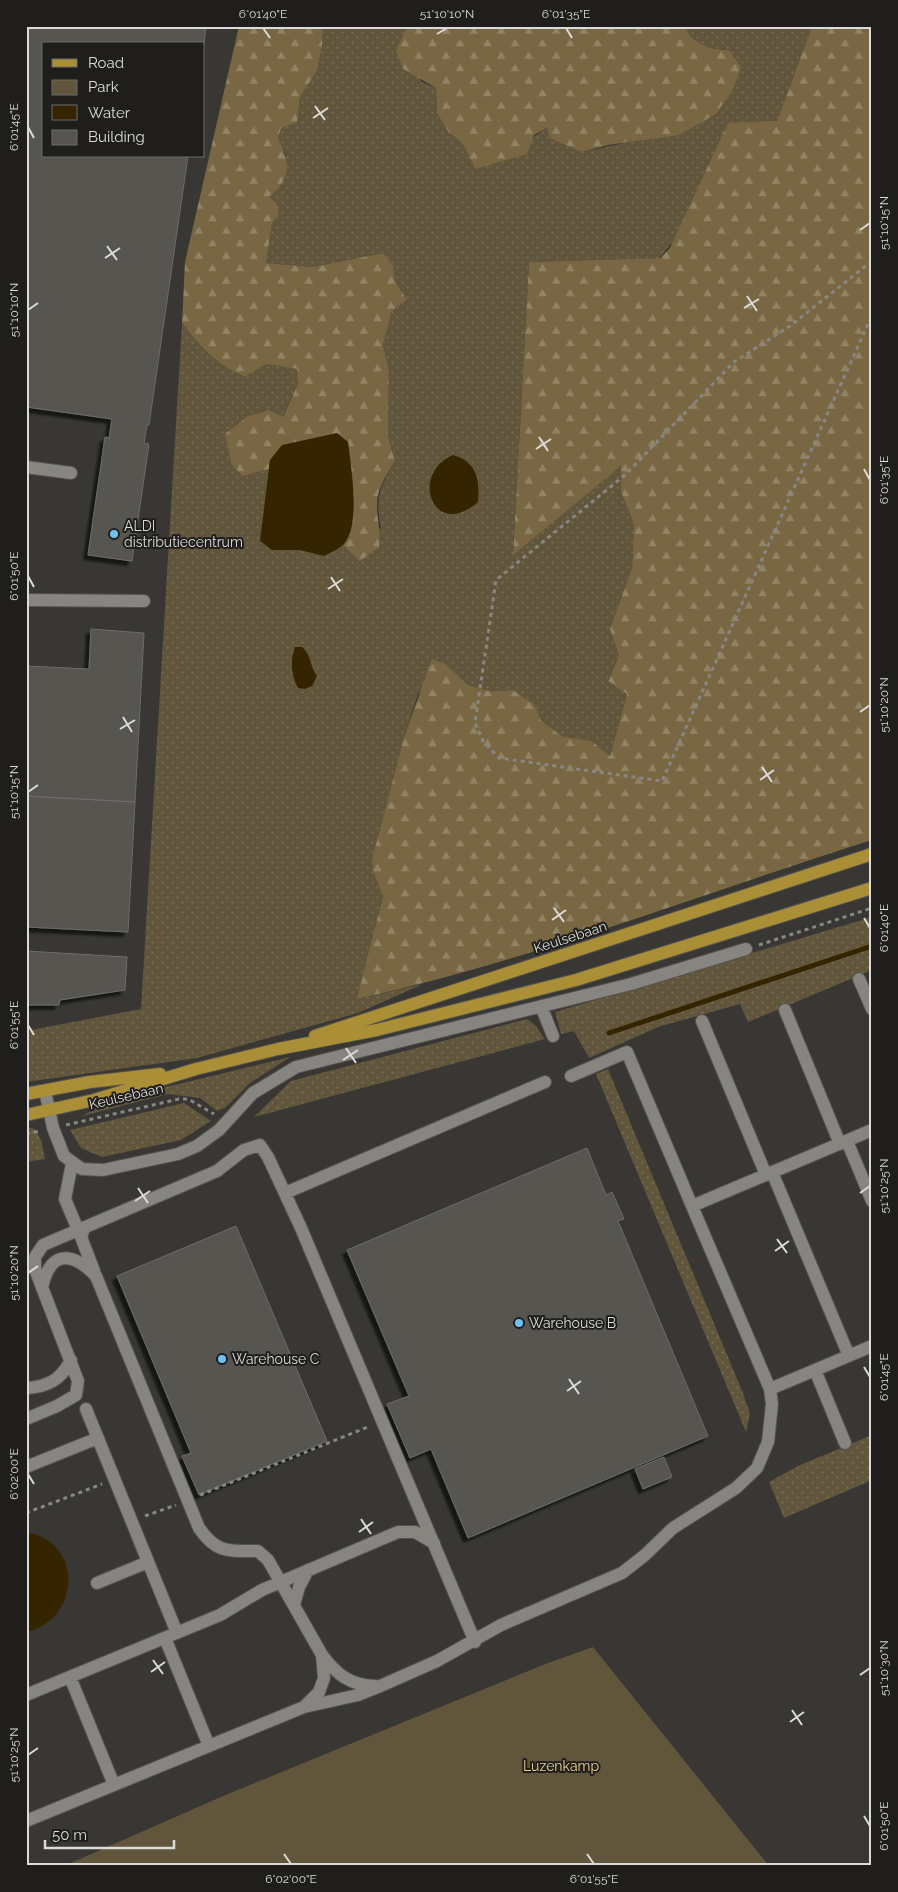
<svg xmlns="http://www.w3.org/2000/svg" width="898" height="1892" viewBox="0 0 898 1892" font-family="Raleway,sans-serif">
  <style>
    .grass { fill: url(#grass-dots) }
    .forest { fill: url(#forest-firs) }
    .park { fill: #61553b }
    .water { fill: #342500 }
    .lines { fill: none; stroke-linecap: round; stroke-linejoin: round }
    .stream { stroke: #342500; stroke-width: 5 }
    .building { fill: #565450; stroke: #6e6c68; filter: url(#shadow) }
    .minor-casing { stroke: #555350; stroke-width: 14 }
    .major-casing { stroke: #555350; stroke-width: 14 }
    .path { stroke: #888784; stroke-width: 3; stroke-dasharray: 4 4; stroke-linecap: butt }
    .minor { stroke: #878580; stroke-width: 12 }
    .major { stroke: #aa8f36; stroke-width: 12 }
    .ticks { fill: none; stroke: #dcdbd9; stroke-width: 2 }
    .poi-dot { fill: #6ec2f3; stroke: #1f1e1c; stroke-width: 2 }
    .labels { text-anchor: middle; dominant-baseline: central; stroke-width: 4; stroke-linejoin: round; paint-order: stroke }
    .poi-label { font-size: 14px; fill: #dcdbd9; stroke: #1f1e1c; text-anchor: start }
    .street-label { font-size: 14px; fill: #dcdbd9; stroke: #1f1e1c }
    .park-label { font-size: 14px; fill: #efd292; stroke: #1f1e1c }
    .neatline { fill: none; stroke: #dcdbd9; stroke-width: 2 }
    .ticks-label { font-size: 12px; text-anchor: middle; fill: #dcdbd9 }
  </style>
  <defs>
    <pattern id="grass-dots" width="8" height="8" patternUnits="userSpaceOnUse" patternTransform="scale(1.25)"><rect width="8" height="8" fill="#61553b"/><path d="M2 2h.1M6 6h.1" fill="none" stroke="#776d57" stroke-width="1.8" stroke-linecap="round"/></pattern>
    <pattern id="forest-firs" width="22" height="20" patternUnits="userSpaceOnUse" patternTransform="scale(1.25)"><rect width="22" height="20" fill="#786742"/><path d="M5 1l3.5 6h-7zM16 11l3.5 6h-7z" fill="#918366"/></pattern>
    <filter id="shadow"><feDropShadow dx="-4.5" dy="4.5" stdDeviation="1" flood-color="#0009"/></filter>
  </defs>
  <rect width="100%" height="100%" fill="#383733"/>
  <path class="grass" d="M 322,26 L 407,26 L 396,50 L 422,82 L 436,88 L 437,115 L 449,133 L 462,142 L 475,169 L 496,162 L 547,128 L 582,152 L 643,139 L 730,50 C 709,49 695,46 684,26 L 812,26 L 777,121 L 659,258 L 529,262 L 513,554 L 621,466 L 621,492 L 634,524 L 632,568 L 610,629 L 619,656 L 608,680 L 627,694 L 610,756 L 592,741 L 562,736 L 540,721 L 535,705 L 513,690 L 489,691 L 468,685 L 447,665 L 418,694 L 404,737 L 372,859 L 373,871 L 383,895 L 358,999 L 423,984 L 358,1013 L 197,1058 L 26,1082 L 26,1031 L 141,1009 L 182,323 C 202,348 215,364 245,377 L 266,364 L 297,369 L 298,384 L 282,418 L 267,410 L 248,416 L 243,476 L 269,469 L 270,460 L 381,529 C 375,496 379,490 395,461 L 388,436 L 389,371 L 383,345 L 392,311 L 407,300 L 395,281 L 393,265 L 383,253 L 313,267 L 266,263 L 272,224 L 279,214 L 269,197 L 286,155 L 278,138 L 281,128 L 297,123 L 300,97 L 317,71 L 322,47 Z
    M 872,917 L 872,970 L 748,1022 L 740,1004 L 658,1027 L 589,1058 L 574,1031 L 561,1034 L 555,1012 Z
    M 527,1019 L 536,1026 L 545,1039 L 254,1117 L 291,1081 Z
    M 290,1057 L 250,1083 L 225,1108 L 217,1111 L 200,1098 L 168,1094 L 82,1116 L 109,1101 Z
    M 608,1069 L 743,1393 L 750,1414 L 746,1432 L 596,1074 Z
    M 184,1103 L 211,1121 L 181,1140 L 102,1157 L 81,1148 L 70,1130 Z
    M 26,1127 L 35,1129 L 41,1140 L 45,1159 L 26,1162 Z
    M 872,1435 L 872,1480 L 784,1518 L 769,1482 L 798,1466 Z"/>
  <path class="forest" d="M 239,26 L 322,26 L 322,47 L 317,71 L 300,97 L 297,123 L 281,128 L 278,138 C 290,162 292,178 269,197 L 277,204 L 279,214 L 272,224 L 266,263 L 313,267 L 383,253 L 393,265 L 395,281 L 407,300 L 392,311 L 383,345 L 389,371 L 388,436 L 395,461 C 388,473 376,490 377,505 C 377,520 381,531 379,547 L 360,561 L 343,545 L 351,532 L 353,510 L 348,442 L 270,460 L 269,469 L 243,476 L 232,465 L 225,434 L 248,416 L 268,410 L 283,417 L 298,384 L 297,369 L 266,364 L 245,377 C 215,364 202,348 182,323 L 185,262 Z
    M 407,26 L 684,26 C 695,46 709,49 729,50 L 741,67 L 733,89 L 716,114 L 679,135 L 608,145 L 582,152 L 550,138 L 547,128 L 534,135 L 527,154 L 475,169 L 462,142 L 449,133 L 437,114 L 436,88 L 403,69 L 396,50 Z
    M 812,26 L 872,26 L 872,840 C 701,894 533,960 357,999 L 383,896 L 373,871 L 372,859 L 404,737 L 432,659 L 447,665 L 468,685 L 489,691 L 513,690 L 535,705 L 541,721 L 562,736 L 592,741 L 610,756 L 627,694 L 608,681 L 619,656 L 610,629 L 632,568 L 634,524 L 621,492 L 621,466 L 513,555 L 529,262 L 660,258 L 670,248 L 728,123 L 777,121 Z"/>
  <path class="park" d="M 593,1647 L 769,1866 L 64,1866 L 223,1796 L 548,1663 Z"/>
  <path class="water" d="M 337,433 L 348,442 C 351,467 361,524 344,544 C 339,549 330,553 324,556 L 300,550 L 272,550 L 260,541 L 270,460 L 282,445 Z
    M 453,455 C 477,462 480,480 478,502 C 433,541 409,474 453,455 Z
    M 295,647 L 302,647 C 311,654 310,667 317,676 L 312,686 L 305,689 L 298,688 C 291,676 290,660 295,647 Z
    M 26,1532 C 84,1541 81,1620 26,1632 Z"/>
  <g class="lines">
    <path class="stream" d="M 609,1033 L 872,946"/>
  </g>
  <path class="building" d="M 26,26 L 206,26 L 204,44 L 44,44 L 44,156 L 188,156 L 149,425 L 147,425 L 144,443 L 149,444 L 132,561 L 88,555 L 105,437 L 109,438 L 112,419 L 26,407 Z
    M 91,629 L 144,633 L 135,802 L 26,796 L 26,666 L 89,669 Z
    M 26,796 L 135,802 L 128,932 L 26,927 Z
    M 26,951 L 127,957 L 125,990 L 60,1000 L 59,1005 L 26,1005 Z
    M 587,1148 L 606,1195 L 612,1192 L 624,1219 L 618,1221 L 708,1436 L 468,1538 L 431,1449 L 410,1458 L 387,1404 L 409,1396 L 347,1250 Z
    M 236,1226 L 327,1441 L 199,1495 L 182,1456 L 191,1453 L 117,1276 Z
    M 664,1457 L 672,1477 L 643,1489 L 635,1469 Z"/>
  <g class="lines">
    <g class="minor-casing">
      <path id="minor" d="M 26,467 L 71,473
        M 26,600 L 144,601
        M 859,979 L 872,1009
        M 541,1006 L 553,1036
        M 785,1010 L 840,1144
        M 702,1021 L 766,1175
        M 571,1076 L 627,1052 L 692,1206
        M 45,1091 L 53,1128 L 64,1156 L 82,1169 L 103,1170 L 178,1154 L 197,1146 L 219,1130 L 253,1093 L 296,1067 L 631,984 L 746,949
        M 847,1141 L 872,1201
        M 72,1163 L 65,1199 L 81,1237
        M 772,1172 L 849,1356
        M 285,1193 L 545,1082
        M 84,1229 L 81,1237 L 94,1271
        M 42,1288 C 50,1250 72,1251 96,1276 L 199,1528 C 217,1554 229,1551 258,1551 L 268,1560 L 322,1655 L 324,1678 L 319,1692 L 304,1707
        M 815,1370 L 845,1443
        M 26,1388 C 47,1387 61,1380 71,1360
        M 770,1389 L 872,1346
        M 86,1409 L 177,1633
        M 26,1419 L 57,1406 L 76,1395 L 78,1381 L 35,1269 L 35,1257 L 43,1245 L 217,1171 L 244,1150 L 260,1145 L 268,1157 L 301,1228 L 475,1642
        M 26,1467 L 98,1438
        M 97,1583 L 148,1562
        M 294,1605 L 299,1587 L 308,1570
        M 165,1638 L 209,1746
        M 322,1655 C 337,1675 350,1685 375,1686
        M 70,1677 L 114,1785
        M 26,1695 L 220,1615 L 262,1590 L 398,1532 L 415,1532 L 434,1543
        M 26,1821 L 304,1707 L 358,1695 L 378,1687 L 437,1661 L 501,1625 L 622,1573 L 645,1555 L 673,1528 L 736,1488 L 757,1468 L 768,1442 L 772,1404 L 770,1389 L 692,1206 L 872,1130"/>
    </g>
    <g class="major-casing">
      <path id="major" d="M 315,1036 L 872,854
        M 26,1094 L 90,1082 L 160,1074
        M 26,1115 L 94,1100 L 196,1069 L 278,1049 L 377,1030 L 576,980 L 872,888"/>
    </g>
    <path class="path" d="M 872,261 L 790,326 L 734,362 L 625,475 L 496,580 L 475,723 L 483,741 L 499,758 L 662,781 L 872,315
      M 759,945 L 872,908
      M 66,1125 L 179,1099 L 188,1099 L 214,1114
      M 26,1134 L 40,1131
      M 200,1495 L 370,1426
      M 26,1513 L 102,1484
      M 145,1516 L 176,1505"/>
    <use href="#minor" class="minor"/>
    <use href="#major" class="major"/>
  </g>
  <path class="ticks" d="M 263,28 L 270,38M 566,28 L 572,38M 437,34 L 447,28M 315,106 L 325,120M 313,118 L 328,108M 28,127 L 34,138M 860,230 L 870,223M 107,246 L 117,260M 105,258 L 120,248M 747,296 L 757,311M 744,308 L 759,299M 28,310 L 38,303M 539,437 L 548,451M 536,449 L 551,439M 864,469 L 870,480M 28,576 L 34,587M 331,577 L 340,591M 328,589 L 343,579M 860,712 L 870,705M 123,717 L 132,732M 120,729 L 135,720M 762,767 L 772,782M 760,780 L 774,770M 28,792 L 38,785M 554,908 L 564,922M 864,918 L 870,928M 552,920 L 566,910M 28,1025 L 34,1035M 346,1048 L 356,1063M 343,1060 L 358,1050M 138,1188 L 148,1203M 860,1193 L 870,1186M 135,1201 L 150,1191M 777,1239 L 787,1253M 775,1251 L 789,1241M 28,1273 L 38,1266M 864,1367 L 870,1377M 569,1379 L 579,1394M 567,1391 L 581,1381M 28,1474 L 34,1484M 361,1519 L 371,1534M 359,1532 L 373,1522M 153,1660 L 163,1674M 151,1672 L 165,1662M 860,1675 L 870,1668M 792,1710 L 802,1725M 790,1722 L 804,1712M 28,1755 L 38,1748M 864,1816 L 870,1826M 284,1854 L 291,1864M 587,1854 L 594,1864"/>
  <g class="poi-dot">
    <circle cx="114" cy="534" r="5"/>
    <circle cx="519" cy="1323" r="5"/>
    <circle cx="222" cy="1359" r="5"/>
  </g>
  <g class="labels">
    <g class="poi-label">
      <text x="124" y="526">ALDI<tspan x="124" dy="16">distributiecentrum</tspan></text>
      <text x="529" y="1323">Warehouse B</text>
      <text x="232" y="1359">Warehouse C</text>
    </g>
    <g class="street-label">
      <text transform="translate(570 937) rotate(-18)">Keulsebaan</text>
      <text transform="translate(126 1096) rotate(-13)">Keulsebaan</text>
    </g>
    <g class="park-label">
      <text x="561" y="1766">Luzenkamp</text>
    </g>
  </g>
  <rect width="898" height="1892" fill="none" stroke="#1f1e1c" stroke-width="55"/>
  <rect x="42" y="42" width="162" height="115" fill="#1f1e1c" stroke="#6b6a68"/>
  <rect x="52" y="59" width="25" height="8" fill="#aa8f36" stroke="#6b6a68"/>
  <text x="88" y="68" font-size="15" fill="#dcdbd9">Road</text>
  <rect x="52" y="80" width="25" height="15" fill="#61553b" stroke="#6b6a68"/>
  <text x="88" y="92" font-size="15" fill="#dcdbd9">Park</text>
  <rect x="52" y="105" width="25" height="15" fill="#342500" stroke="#6b6a68"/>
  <text x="88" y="118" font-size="15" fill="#dcdbd9">Water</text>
  <rect x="52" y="130" width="25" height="15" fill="#565450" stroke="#6b6a68"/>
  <text x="88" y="142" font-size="15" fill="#dcdbd9">Building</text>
  <path d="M45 1840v8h129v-8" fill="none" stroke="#dcdbd9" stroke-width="2.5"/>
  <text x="52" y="1840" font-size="15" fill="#dcdbd9" stroke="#1f1e1c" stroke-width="4" paint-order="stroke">50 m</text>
  <rect x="28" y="28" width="842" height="1836" class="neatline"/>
  <g class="ticks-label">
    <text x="263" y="18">6°01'40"E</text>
    <text x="447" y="18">51°10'10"N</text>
    <text x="566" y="18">6°01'35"E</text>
    <text transform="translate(14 127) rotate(-90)" y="4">6°01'45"E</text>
    <text transform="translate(884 223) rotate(-90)" y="4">51°10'15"N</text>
    <text transform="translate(14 310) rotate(-90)" y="4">51°10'10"N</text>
    <text transform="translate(884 480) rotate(-90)" y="4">6°01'35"E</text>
    <text transform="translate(14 576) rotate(-90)" y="4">6°01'50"E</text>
    <text transform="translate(884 705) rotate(-90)" y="4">51°10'20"N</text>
    <text transform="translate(14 792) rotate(-90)" y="4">51°10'15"N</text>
    <text transform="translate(884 928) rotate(-90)" y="4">6°01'40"E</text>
    <text transform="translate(14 1025) rotate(-90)" y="4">6°01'55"E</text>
    <text transform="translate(884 1186) rotate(-90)" y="4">51°10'25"N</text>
    <text transform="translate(14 1273) rotate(-90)" y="4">51°10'20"N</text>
    <text transform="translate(884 1377) rotate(-90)" y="4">6°01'45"E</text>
    <text transform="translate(14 1474) rotate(-90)" y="4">6°02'00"E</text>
    <text transform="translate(884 1668) rotate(-90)" y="4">51°10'30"N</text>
    <text transform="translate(14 1755) rotate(-90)" y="4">51°10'25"N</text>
    <text transform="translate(884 1826) rotate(-90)" y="4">6°01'50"E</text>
    <text x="291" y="1883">6°02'00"E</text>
    <text x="594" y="1883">6°01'55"E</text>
  </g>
</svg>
